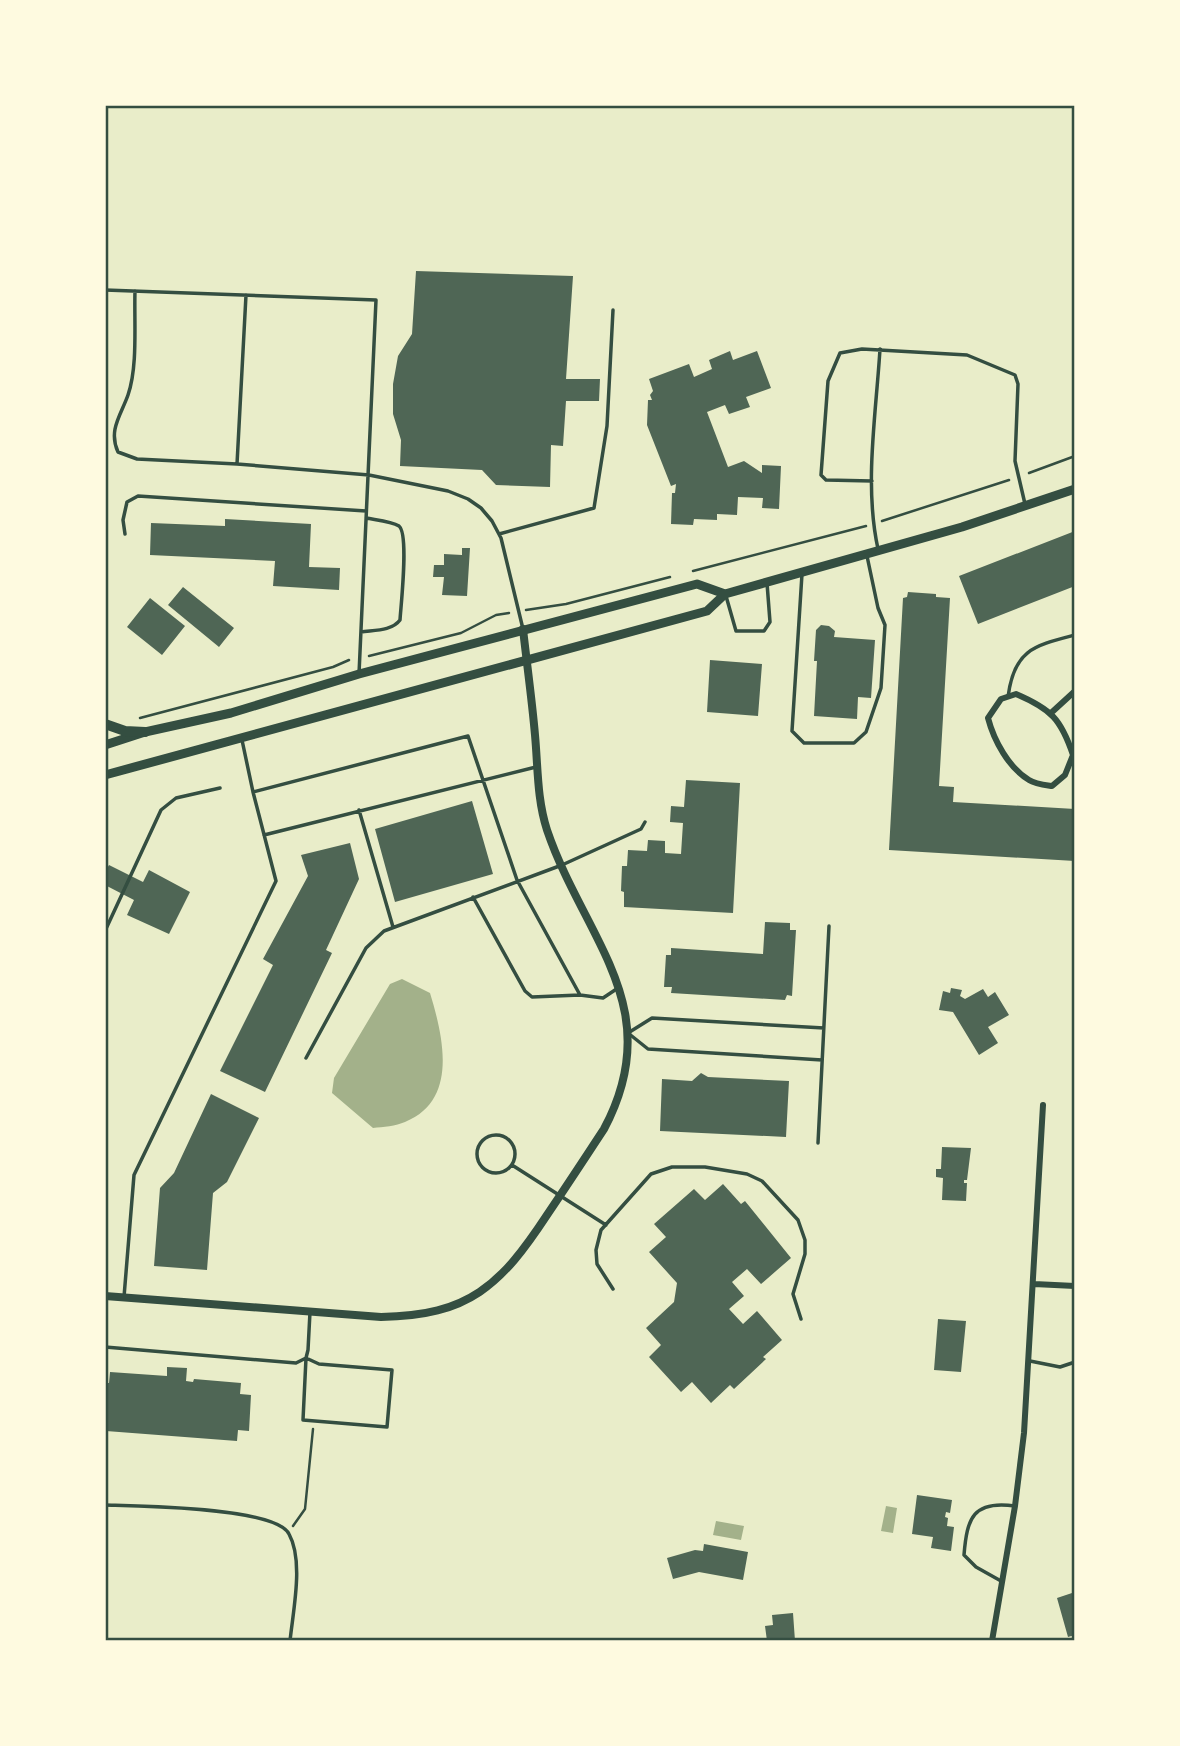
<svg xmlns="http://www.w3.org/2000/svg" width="1180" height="1746" viewBox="0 0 1180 1746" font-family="Ubuntu,sans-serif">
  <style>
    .water { fill: #a3b18a }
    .building { fill: #4f6655 }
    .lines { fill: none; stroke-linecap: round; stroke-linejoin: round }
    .path { stroke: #344e41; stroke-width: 2.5 }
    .service { stroke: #344e41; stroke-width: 3.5 }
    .minor { stroke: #344e41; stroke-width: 6 }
    .tertiary { stroke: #344e41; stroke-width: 8 }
    .secondary { stroke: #344e41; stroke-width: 9 }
    .primary { stroke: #344e41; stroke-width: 10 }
    .neatline { fill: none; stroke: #344e41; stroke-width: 2.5 }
  </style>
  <rect width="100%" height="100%" fill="#e9edc9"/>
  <path class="water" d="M 402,979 L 430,993 C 443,1036 459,1100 405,1122 C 396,1126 383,1127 373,1128 L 332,1093 L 334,1078 L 390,984 Z
    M 886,1506 L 897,1508 L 893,1533 L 881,1531 Z
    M 716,1521 L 744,1526 L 741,1540 L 713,1535 Z"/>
  <path class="building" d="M 416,271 L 573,276 L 566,379 L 600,379 L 599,401 L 566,401 L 563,446 L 551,445 L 550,487 L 496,485 L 482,470 L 400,466 L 401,440 L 393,414 L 393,384 L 398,356 L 412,334 Z
    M 730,351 L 733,360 L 757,351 L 771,388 L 746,397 L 750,407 L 729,414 L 725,405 L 707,412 L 728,467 L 744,461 L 762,473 L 762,465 L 781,466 L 779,509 L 762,508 L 763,498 L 738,497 L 737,515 L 717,514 L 717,520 L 694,519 L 693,525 L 671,524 L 672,493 L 675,493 L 676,484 L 671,486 L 647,425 L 648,400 L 652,400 L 650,395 L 653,391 L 649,379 L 689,364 L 694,377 L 712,369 L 709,360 Z
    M 225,519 L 311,524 L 309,567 L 340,568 L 339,590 L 273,586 L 275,561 L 150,555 L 151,523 L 225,526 Z
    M 1075,531 L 1075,586 L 978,624 L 959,576 Z
    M 462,548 L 470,548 L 467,596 L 442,595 L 444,577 L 433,577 L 434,565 L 444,565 L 444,554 L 462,555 Z
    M 183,587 L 234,628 L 219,647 L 168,605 Z
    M 908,592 L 936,594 L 936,597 L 950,598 L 939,786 L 954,787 L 953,802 L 1075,809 L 1075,861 L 889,850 L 903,598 L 907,597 Z
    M 150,598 L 185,626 L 162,655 L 127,627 Z
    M 821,625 L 829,626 L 835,631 L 834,637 L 875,640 L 871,698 L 858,697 L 857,719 L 814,716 L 817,661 L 814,661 L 816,630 Z
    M 710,660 L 762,664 L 758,716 L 707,712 Z
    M 686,780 L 740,783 L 733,913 L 624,907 L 624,892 L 621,891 L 622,866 L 627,866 L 628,850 L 647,851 L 648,840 L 665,841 L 665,853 L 681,854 L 683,823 L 670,822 L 671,806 L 684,807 Z
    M 472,801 L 493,874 L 395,902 L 375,829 Z
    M 350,843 L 359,879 L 326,950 L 332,953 L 265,1092 L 220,1071 L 273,965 L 263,959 L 308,876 L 301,855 Z
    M 109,865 L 143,882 L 149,870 L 190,892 L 169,934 L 127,915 L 134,900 L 105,885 L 105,872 Z
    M 765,922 L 790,923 L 790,930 L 796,930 L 792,996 L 787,995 L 785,1000 L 671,993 L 672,987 L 664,987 L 666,955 L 671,955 L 671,948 L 763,954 Z
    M 951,988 L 962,990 L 960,996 L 965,999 L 983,989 L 988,997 L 995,992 L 1009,1015 L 988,1027 L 998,1043 L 979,1055 L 953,1012 L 939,1010 L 943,991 L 950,993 Z
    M 701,1073 L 708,1077 L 789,1081 L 786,1137 L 660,1131 L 662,1079 L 692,1081 Z
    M 211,1094 L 259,1118 L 227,1182 L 213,1193 L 207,1270 L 154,1266 L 160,1188 L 174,1173 Z
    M 942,1147 L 971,1148 L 967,1180 L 964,1180 L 964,1183 L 967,1183 L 966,1201 L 942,1200 L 943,1178 L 936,1177 L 936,1169 L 941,1169 Z
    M 723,1184 L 741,1204 L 745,1201 L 791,1258 L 761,1284 L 747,1269 L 732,1282 L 744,1296 L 729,1309 L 743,1324 L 757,1311 L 782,1340 L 763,1357 L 766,1359 L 734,1389 L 730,1385 L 711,1403 L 692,1382 L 681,1392 L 649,1357 L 661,1345 L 646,1328 L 674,1302 L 677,1283 L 649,1252 L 666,1237 L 654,1224 L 694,1189 L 705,1200 Z
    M 938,1319 L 966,1321 L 961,1372 L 934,1370 Z
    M 167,1367 L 187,1368 L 186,1381 L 193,1382 L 194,1379 L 241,1383 L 240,1394 L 251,1395 L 249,1431 L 238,1430 L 237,1441 L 106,1431 L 105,1383 L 109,1383 L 110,1372 L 167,1376 Z
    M 917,1495 L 952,1500 L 950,1513 L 946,1512 L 945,1517 L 948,1518 L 947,1526 L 954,1527 L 951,1551 L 931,1548 L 933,1537 L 912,1534 Z
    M 704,1544 L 748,1552 L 743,1580 L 699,1572 L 673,1579 L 667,1558 L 695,1550 L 703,1551 Z
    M 1075,1592 L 1075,1635 L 1068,1637 L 1057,1598 Z
    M 793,1613 L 795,1641 L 767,1641 L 765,1626 L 773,1625 L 772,1615 Z"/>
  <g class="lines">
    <path class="path" d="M 1029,473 L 1075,456
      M 882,521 L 1009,480
      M 693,571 L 866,526
      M 526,610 L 566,604 L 670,577
      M 369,656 L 461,633 L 496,615 L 509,613
      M 140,718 L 333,667 L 349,660
      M 293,1526 L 305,1509 L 313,1429"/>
    <path class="service" d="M 105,290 L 376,300 L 359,674
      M 135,291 C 134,323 138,366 128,395 C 121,415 108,430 118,452 L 137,459 L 237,464 L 369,475 L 448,491 L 468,499 L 481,508 L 492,521 L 501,538 L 523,629
      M 237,464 L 246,295
      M 872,481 L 826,480 L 821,475 L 828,381 L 840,353 L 862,349 L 967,355 L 1015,375 L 1018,384 L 1015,461 L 1025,504
      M 125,534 L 123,520 L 127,502 L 138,496 L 366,511
      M 499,534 L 594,508 L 607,426 L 613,310
      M 878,549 C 864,485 876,415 880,349
      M 802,574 L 792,731 L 804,743 L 854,743 L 866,732 L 881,688 L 885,625 L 878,608 L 867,556
      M 726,596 L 736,631 L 764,631 L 770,622 L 767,583
      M 361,632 C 374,630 392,631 400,620 C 401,604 409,534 399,526 C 391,521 376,520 366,518
      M 1008,697 C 1014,650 1033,646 1075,635
      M 253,792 L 468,736 L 517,880 L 580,995 L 603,998 L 618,988
      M 359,810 L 393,927
      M 264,835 L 536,767
      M 473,897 L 525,991 L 532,997 L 580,995
      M 105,931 L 161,810 L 176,798 L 220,788
      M 306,1058 L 366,948 L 384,931 L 562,865 L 641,829 L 645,822
      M 822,1060 L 648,1049 L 628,1033 L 652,1018 L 824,1028
      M477 1154a19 19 0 1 1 38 0a19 19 0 1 1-38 0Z
      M 818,1143 L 829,926
      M 512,1165 L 606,1225
      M 613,1289 L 597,1264 L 596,1250 L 601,1230 L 651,1174 L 672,1167 L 705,1167 L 747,1174 L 762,1181 L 798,1220 L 805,1240 L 805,1254 L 793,1294 L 801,1319
      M 124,1297 L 134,1175 L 276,881 L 253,792 L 242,740
      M 105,1347 L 296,1363 L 306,1358 L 308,1350 L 310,1312
      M 306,1358 L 319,1364 L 392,1370 L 387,1427 L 303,1420 Z
      M 1030,1361 L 1060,1367 L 1075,1362
      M 105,1505 C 136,1506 276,1507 289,1534 C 304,1561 293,1611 290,1641
      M 1001,1581 L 976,1567 L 964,1555 C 967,1518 973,1500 1015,1506"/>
    <path class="minor" d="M 1016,694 C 1051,709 1061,719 1073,755 L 1065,775 L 1052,786 C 1045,785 1035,784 1029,780 C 1009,768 994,741 988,718 L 1001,699 Z
      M 1051,713 L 1075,691
      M 1034,1284 L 1075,1286
      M 992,1641 L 1015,1506 L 1024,1433 L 1043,1105"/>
    <path class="tertiary" d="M 105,1296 L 381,1317 C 469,1316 501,1285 547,1215 C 566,1187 585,1158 604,1129 C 669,1007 584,939 547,830 C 537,799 538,768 535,735 C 532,700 527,665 523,629"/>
    <path class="secondary" d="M 105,745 L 145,732 L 231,713 L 359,674 L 697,584 L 725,594
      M 105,775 L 707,611 L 725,594 L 962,527 L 1075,489"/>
    <path class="primary" d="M 105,724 L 125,731 L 145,732"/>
  </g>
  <rect width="1180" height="1746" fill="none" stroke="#fefae0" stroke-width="214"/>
  <rect x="107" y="107" width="966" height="1532" class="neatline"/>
</svg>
